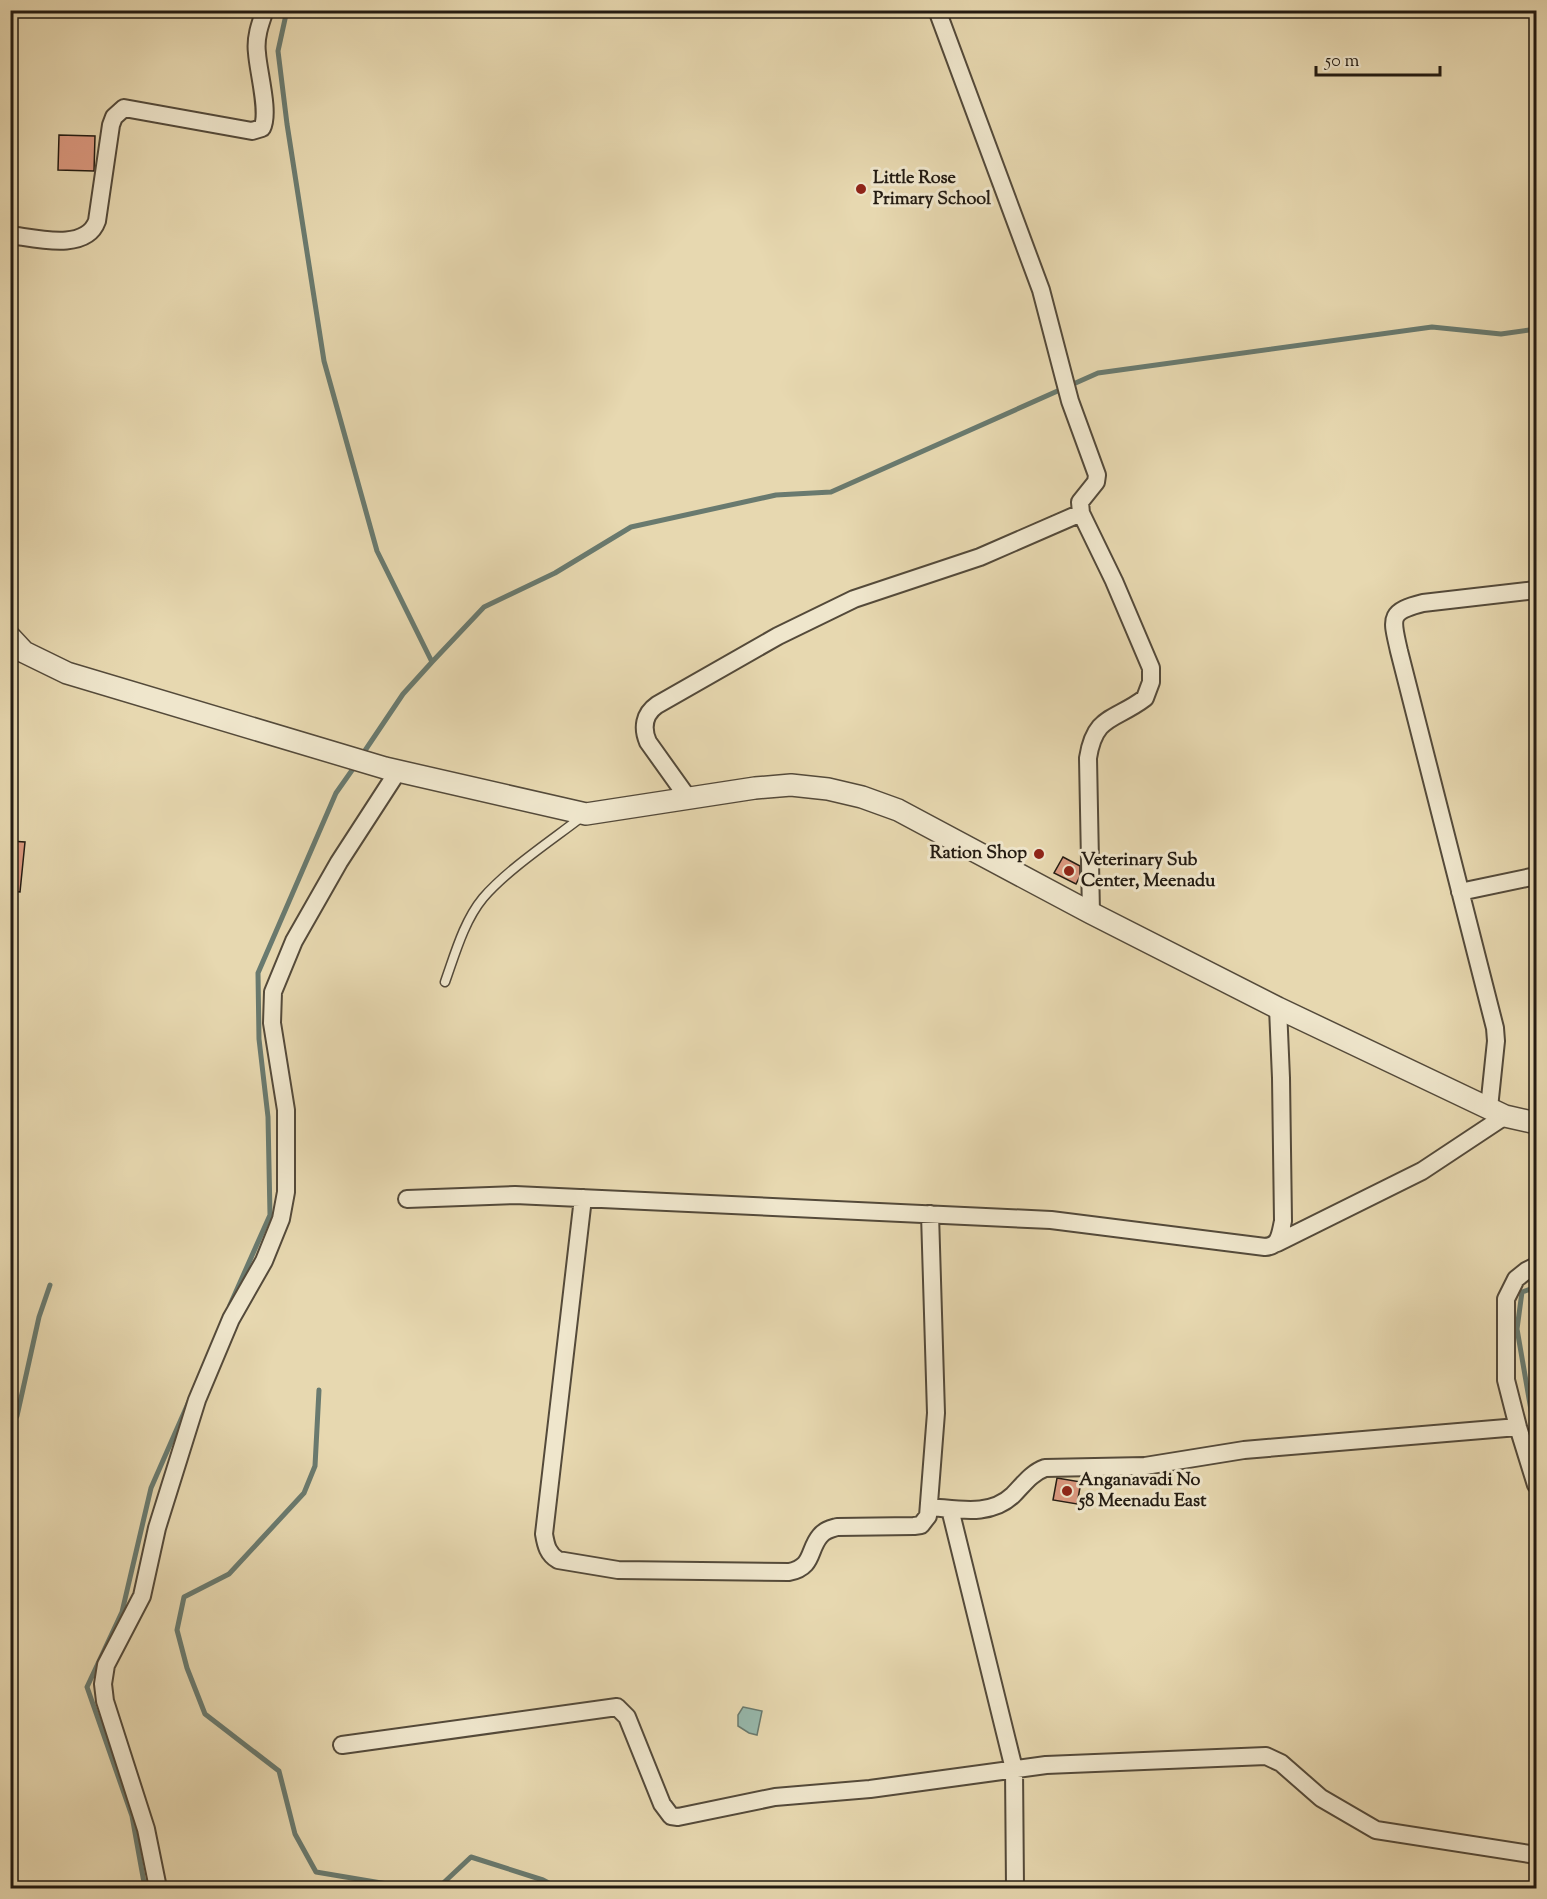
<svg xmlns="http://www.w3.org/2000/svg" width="1547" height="1899" viewBox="0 0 1547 1899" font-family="'Sorts Mill Goudy',serif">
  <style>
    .water { fill: #97b9ad; stroke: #697a6f; stroke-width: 1.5 }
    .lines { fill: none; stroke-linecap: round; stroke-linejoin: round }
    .stream { stroke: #697a6f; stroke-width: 5 }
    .building { fill: #dc9980; stroke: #231b12; stroke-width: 1.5 }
    .service-casing { stroke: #544a3a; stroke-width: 11 }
    .minor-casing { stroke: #544a3a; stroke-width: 20 }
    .tertiary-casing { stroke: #544a3a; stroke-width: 24 }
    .service { stroke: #efe6cc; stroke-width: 8 }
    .minor { stroke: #efe6cc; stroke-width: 16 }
    .tertiary { stroke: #efe6cc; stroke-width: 21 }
    .poi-dot { fill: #8f2418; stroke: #efe6cc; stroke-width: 2 }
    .labels { text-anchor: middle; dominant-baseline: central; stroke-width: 6; stroke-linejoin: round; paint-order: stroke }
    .poi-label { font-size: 18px; font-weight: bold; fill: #231b12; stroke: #efe6cc; text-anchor: start }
  </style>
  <rect width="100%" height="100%" fill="#e7d8b0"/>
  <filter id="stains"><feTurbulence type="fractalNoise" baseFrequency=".00333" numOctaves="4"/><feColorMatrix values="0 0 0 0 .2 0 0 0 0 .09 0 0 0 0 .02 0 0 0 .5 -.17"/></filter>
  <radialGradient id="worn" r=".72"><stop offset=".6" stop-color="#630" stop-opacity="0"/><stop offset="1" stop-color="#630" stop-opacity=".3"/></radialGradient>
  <path class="water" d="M 743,1707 L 762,1711 L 757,1735 L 749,1733 L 738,1726 L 738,1715 Z"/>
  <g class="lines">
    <path class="stream" d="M 287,10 L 278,51 L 287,124 L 324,361 L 377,551 L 432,662 L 403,694 L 362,755
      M 432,662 L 484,607 L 555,573 L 631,527 L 776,495 L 831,492 L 1098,373 L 1432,327 L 1501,334 L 1536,329
      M 1536,1287 L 1522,1292 L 1517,1329 L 1536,1439
      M 230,1305 L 270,1215 L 268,1117 L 259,1039 L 258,973 L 336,793 L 355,766
      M 319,1390 L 315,1466 L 304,1493 L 229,1574 L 184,1597 L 177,1630 L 187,1668 L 205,1714 L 279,1771 L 295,1834 L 316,1872 L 411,1888
      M 10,1428 L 17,1416 L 39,1317 L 50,1285
      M 145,1888 L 132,1816 L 87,1687 L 122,1612 L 151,1488 L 190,1399
      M 438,1888 L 471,1857 L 543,1880 L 558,1888"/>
  </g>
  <path class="building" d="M 59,135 L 95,136 L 94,171 L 58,170 Z
    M 10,841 L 25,842 L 20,892 L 10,891 Z
    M 1063,857 L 1080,866 L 1080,876 L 1076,884 L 1054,873 Z
    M 1057,1478 L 1081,1482 L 1077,1504 L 1053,1500 Z"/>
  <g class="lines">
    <g class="service-casing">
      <path id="service" d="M 445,982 C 455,954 464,921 483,898 C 508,869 552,840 583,816"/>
    </g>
    <g class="minor-casing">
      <path id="minor" d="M 937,10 L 1041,290 L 1070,401 L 1097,475 L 1096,482 L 1080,502 L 1081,513 L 1114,581 L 1151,668 L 1151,682 L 1145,698 C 1115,721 1095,714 1088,758 L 1091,913
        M 1536,10 L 1536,11
        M 10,235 C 35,238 86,252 97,221 L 111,125 L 114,117 L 124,108 L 252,131 L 262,128 C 270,113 258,71 257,53 C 255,38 260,24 265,10
        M 688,798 L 648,742 C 642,728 644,714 657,705 L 778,636 L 854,599 L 980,557 L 1081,513
        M 1460,892 L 1536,876
        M 1489,1108 L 1496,1041 L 1495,1028 L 1399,651 C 1392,619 1387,612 1423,603 L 1536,590
        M 583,1198 L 544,1534 C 546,1546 548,1554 558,1560 L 618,1570 L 789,1572 C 814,1567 808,1550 820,1536 C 825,1530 830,1529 837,1527 L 914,1526 L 921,1525 L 928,1516 L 936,1413 L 930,1214
        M 407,1199 L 515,1195 L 1051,1220 L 1265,1247 C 1280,1246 1280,1234 1283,1221 L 1281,1078 L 1278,1008
        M 1277,1243 L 1422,1171 L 1505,1116
        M 1536,1266 L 1526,1271 L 1516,1279 L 1506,1299 L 1506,1380 L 1518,1427 L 1536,1485
        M 929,1507 C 958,1509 990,1517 1013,1495 C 1023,1485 1031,1473 1045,1468 L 1145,1466 L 1244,1450 L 1518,1427
        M 950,1509 L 1014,1769 L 1015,1888
        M 342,1745 L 617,1707 L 627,1717 L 662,1804 L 671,1816 L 678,1817 L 775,1797 L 870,1789 L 1046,1765 L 1266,1756 L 1281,1763 L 1321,1798 L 1376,1830 L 1536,1855
        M 158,1888 L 146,1829 L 105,1701 L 103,1684 L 106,1665 L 142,1596 L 157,1528 L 197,1400 L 231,1319 L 264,1261 L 281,1219 L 286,1192 L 286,1110 L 272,1023 L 273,992 L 294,941 L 339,862 L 398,771"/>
    </g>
    <g class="tertiary-casing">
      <path id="tertiary" d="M 10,637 L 24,652 L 67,673 L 385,768 L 586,814 L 755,788 L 791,785 L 828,789 L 862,797 L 898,810 L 1091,913 L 1278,1008 L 1505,1116 L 1536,1123"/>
    </g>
    <use href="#service" class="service"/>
    <use href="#minor" class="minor"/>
    <use href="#tertiary" class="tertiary"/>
  </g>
  <g class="poi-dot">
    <circle cx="861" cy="189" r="6"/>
    <circle cx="1039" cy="854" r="6"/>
    <circle cx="1069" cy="871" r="6"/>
    <circle cx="1067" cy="1491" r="6"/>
  </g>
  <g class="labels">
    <g class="poi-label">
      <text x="873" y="179">Little Rose<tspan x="873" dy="21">Primary School</tspan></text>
      <text x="1027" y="854" text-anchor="end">Ration Shop</text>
      <text x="1081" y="861">Veterinary Sub<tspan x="1081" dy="21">Center, Meenadu</tspan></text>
      <text x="1079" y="1481">Anganavadi No<tspan x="1079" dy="21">58 Meenadu East</tspan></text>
    </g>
  </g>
  <rect width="1547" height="1899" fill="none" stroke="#e7d8b0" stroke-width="36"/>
  <rect x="12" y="12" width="1523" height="1875" fill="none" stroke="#231b12" stroke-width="3"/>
  <rect x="18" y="18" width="1511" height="1863" fill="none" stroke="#231b12" stroke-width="1.5"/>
  <path d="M1316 66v9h124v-9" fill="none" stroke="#231b12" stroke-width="3"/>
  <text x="1325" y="66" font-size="18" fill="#231b12" stroke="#efe6cc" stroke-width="4.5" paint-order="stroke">50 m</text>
  <rect width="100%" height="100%" filter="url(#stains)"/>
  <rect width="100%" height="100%" fill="url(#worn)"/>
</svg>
